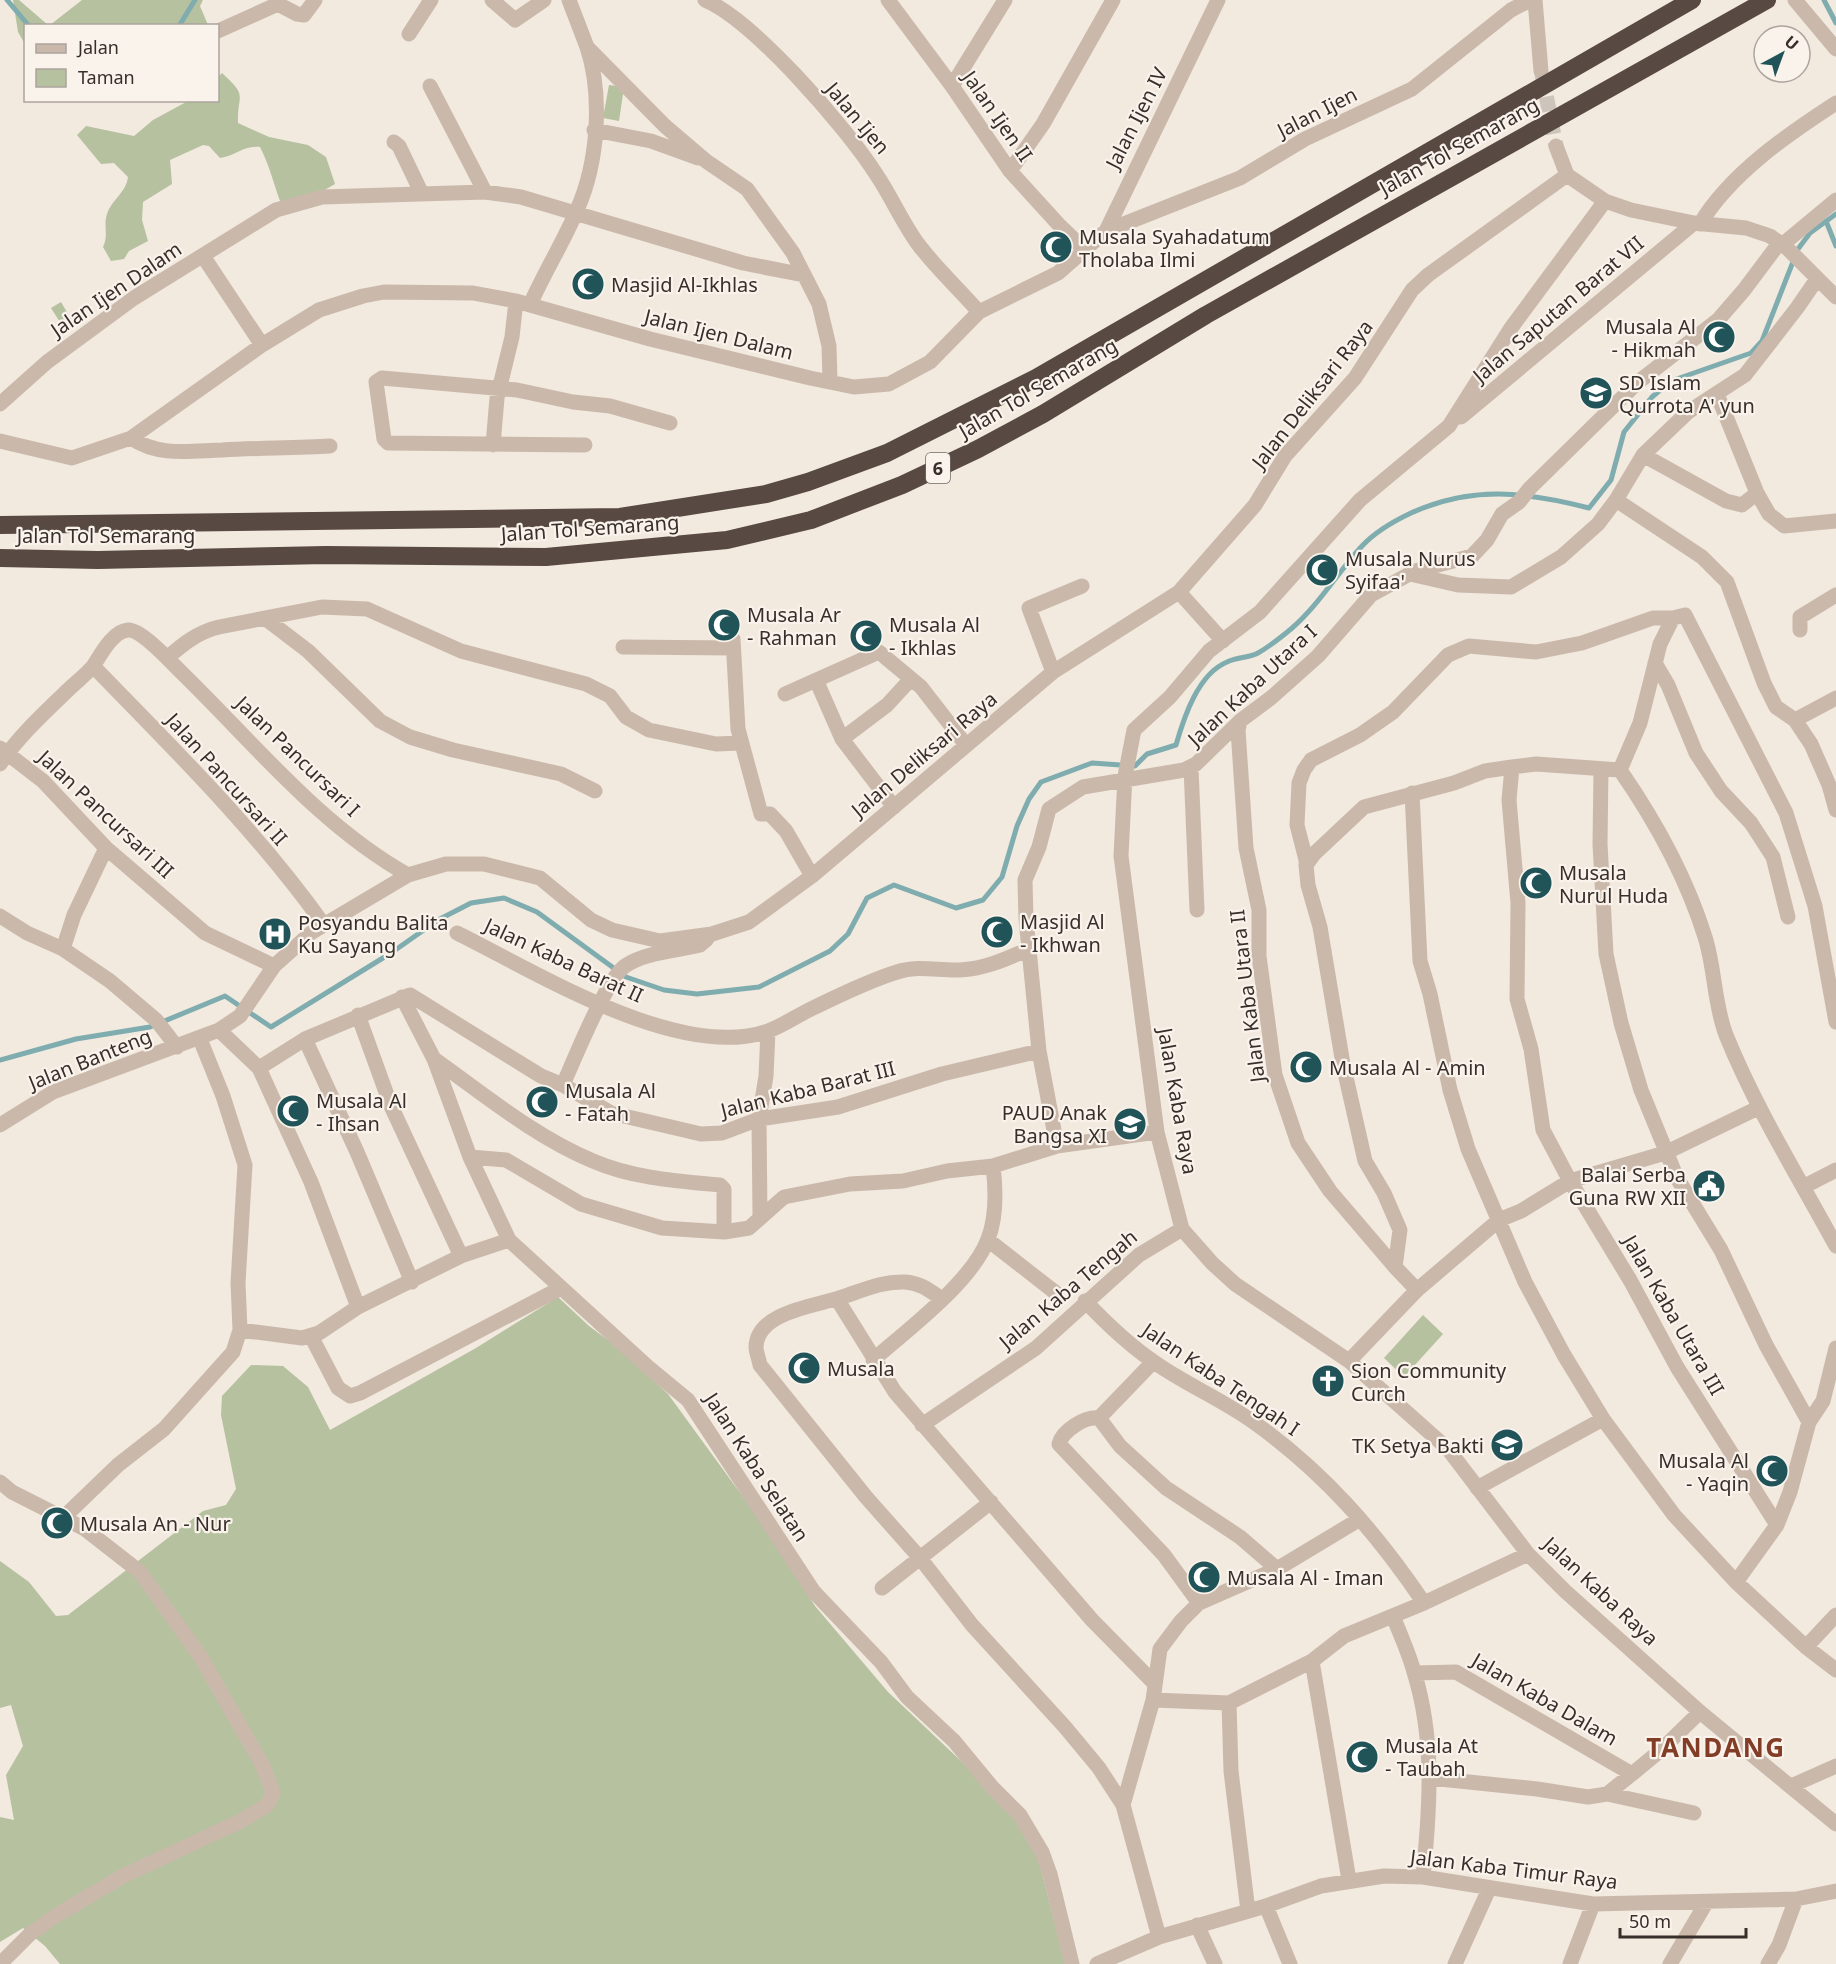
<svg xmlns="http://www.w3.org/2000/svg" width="1836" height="1964" viewBox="0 0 1836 1964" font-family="'Noto Sans',sans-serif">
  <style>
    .green { fill: #b5c19f }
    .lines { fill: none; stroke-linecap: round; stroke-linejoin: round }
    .stream { stroke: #7facae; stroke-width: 5 }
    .minor-tunnel { stroke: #cdc4bb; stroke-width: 15; stroke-dasharray: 15 8; stroke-linecap: butt }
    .minor { stroke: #cab9ab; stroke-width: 15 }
    .highway { stroke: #584942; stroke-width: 18 }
    .labels { text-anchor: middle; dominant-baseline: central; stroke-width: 4.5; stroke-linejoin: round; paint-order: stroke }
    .shield { fill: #f9f3ec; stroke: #726964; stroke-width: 1.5 }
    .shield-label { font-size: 18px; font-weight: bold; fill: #382e2a }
    .street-label { font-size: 20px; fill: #382e2a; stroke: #f9f3ec }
    .poi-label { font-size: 20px; fill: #382e2a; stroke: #f9f3ec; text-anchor: start }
    .district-label { font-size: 26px; font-weight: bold; letter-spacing: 1.5px; fill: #833d27; stroke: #f9f3ec }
  </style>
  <rect width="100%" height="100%" fill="#f2e9df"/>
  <path class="green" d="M 13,0 L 19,0 L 48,25 L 26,26 L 25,44 L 18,32 Z
    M 82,0 L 203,0 L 200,6 L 208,25 L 50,25 Z
    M 222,73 C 249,98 237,93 238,123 L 269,137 L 308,145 L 326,157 L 335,184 L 314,196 L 282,206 C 274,186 270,166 260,147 C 244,145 235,156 220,158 L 209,146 L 203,145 L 170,160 L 172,184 L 143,202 L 142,220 L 148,241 L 129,251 L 124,259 L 111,261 L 103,247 C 109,234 103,227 107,214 C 112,199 126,193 128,177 L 114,163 L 101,164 L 77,135 L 86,126 L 134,136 L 153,120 L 188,101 L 218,100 L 218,77 Z
    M 609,85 L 624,87 L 619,121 L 603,118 Z
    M 61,302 L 74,324 L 65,330 L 51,308 Z
    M 558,1297 L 589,1326 L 620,1349 L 668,1394 L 770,1534 L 815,1606 L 888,1692 L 979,1778 L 1028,1834 L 1040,1865 L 1065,1964 L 60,1964 L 45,1946 L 23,1928 L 0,1942 L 0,1817 L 14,1820 L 6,1775 L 23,1746 L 11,1705 L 0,1708 L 0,1561 L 29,1582 L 56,1616 L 68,1615 L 203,1511 L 226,1505 L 236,1489 L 221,1415 L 222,1396 L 251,1365 L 283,1366 L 308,1387 L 330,1430 L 476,1348 Z
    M 1423,1315 L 1443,1334 L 1404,1377 L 1384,1358 Z"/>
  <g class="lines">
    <path class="stream" d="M 7,0 L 29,26
      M 1824,0 L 1836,23
      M 179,26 L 195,0
      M 1826,221 L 1836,246
      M 0,1060 L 76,1039 L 150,1027 L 225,996 L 271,1027 L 391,953 L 438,920 L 471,903 L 504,898 L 537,912 L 626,977 L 664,990 L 697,994 L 759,987 L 830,951 L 848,934 L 867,898 L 894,885 L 956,908 L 983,900 L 1002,877 L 1017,826 L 1029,799 L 1041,782 L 1092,763 L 1135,766 L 1147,754 L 1176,745 C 1184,717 1198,674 1227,662 C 1237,657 1249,658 1258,653 C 1269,647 1281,637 1291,629 C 1319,605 1338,572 1362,546 C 1376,531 1394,521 1411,513 C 1473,485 1525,492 1589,508 L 1611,480 L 1624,432 L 1652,397 L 1671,381 L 1751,353 L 1762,341 L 1798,249 L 1810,233 L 1836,214"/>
    <path class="minor-tunnel" d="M 1542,74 L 1556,146"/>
    <path class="minor" d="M 492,0 L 515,20 L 544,0
      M 569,0 L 587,47 L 665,126 L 706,161 L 747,189 L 793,253 L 819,304 L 829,346 L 830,381
      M 705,0 C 753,20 847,128 876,174 C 891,196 902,222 918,244 C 936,268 959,289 979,312
      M 888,0 L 952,86 L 1010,171 L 1060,226 L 1083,248
      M 1535,0 L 1541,71
      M 1795,0 L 1836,49
      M 218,31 L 278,4 L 297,14 L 304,15 L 315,0
      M 409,34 L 431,0
      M 430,86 L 485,192
      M 952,86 L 1005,0
      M 594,130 L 651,141 L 698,158
      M 394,142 L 399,146 L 422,194
      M 1556,146 L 1567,175
      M 1010,171 L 1043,124 L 1113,0
      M 1567,175 L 1605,201 L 1631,210 L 1694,223 L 1746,228 L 1770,236 L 1787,248 L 1836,297
      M 1605,201 L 1511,328 L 1449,426 L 1360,500 L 1260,612 L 1209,651 L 1170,697 L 1134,730 L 1125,776 L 1121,856 L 1157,1132 L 1182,1229 L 1212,1263 L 1235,1284 L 1349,1361 L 1448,1449 L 1528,1554 L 1565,1591 L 1700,1712 L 1836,1824
      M 1700,224 C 1730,174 1788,134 1836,103
      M 1106,231 L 1240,178 L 1305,139 L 1412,89 L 1511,10 L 1530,0
      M 1783,244 L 1836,200
      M 203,256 L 262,345
      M 530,305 C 544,273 563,243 577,210 C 598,163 603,96 587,47
      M 0,404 L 47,362 L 134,298 L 276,210 L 322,197 L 485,192 L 521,197 L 743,263 L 804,275
      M 1461,417 L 1694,223
      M 131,438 C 159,457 190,451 222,450 C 258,448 294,448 330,446
      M 0,441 L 72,458 L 131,438 L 262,345 L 319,310 L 363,296 L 384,292 L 473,293 L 516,301 L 650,339 L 810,378 L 854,387 L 889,384 L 930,362 L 979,312 L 1058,273 L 1106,231 L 1218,0
      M 493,445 L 497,398 L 512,337 L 516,301
      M 585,445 L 388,443 L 384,439 L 376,382 L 382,378 L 517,390 L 573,402 L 610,406 L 670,423
      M 1643,455 L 1726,501 L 1742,505 L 1757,493 L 1717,394
      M 1757,493 L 1769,514 L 1784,526 L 1836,521
      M 1616,500 L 1702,557 L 1727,582 L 1764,683 L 1776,707 L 1795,720 L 1811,744 L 1829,785 L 1836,810
      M 1410,574 L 1458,585 L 1511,587 L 1561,557 L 1598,524 L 1616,500 L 1643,455 L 1688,412 L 1745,375 L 1797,308 L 1817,279
      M 1179,592 L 1223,641
      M 266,619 L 308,651 L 380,721 L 410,737 L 453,750 L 561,774 L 595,791
      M 1800,630 L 1800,617 L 1836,595
      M 733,639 L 738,729 L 761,814 L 770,814 L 786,831 L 812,876
      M 623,647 L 733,648
      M 167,658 C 183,644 198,632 219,627 L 322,607 L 367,609 L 461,651 L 586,684 L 610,696 L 626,717 L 649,730 L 716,744 L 741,743
      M 1655,663 L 1668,685 L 1696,753 L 1721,791 L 1751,823 L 1773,857 L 1788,917
      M 93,666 C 173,748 257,831 324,925
      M 1053,672 L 1029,608 L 1082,586
      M 817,682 L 842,739 L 894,807
      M 785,694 L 879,652 L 921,687 L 966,745
      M 1795,720 L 1836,698
      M 1240,721 L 1238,730 L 1246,848 L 1259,910 L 1259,956 L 1275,1075 L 1298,1143 L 1330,1191 L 1395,1267
      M 842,739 L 887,705 L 910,680
      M 0,748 L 43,781 L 106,848 L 205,933 L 274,966
      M 0,764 C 18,737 44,713 68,690 C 76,682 87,674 94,665 C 101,654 113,631 128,630 C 141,629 171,662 181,672 C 253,742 319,825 408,875
      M 1512,767 L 1509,800 L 1518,903 L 1517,999 L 1531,1049 L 1543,1130 L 1570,1181 L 1630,1280 L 1677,1367 L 1777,1525
      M 1191,768 L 1197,910
      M 1601,770 L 1600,844 L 1606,954 L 1621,1023 L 1641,1090 L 1677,1178 L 1721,1250 L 1766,1345 L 1809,1422
      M 1620,770 L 1640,723 L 1660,644 L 1673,618 L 1685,615 L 1786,813 L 1815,906 L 1836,1022
      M 1620,770 C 1656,822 1686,876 1705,937 C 1715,968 1714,1004 1726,1035 C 1756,1109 1798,1176 1836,1246
      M 1412,793 L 1420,961 L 1430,994 L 1450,1090 L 1468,1149 L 1525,1282 L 1564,1355 L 1603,1419 L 1674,1515 L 1736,1582 L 1806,1647 L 1836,1670
      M 1307,864 L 1297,825 L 1299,783 L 1304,770 L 1311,760 L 1360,735 L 1393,712 L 1448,655 L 1469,646 L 1536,652 L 1582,643 L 1653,618 L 1673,618
      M 0,916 L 27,933 L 63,949 L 110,981 L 156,1020 L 177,1047
      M 457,933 C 536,972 680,1062 768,1031 C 784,1025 798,1015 813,1008 C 840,995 868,981 897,972 C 918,965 939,971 960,970 C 985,969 1006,959 1029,949
      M 63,949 L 74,915 L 106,848
      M 402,997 L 434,1059 L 470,1157 L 509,1240 L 648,1367 L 688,1400 L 814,1592 L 881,1662 L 907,1697 L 954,1741 L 992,1787 L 1020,1815 L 1042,1852 L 1050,1874 L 1072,1964
      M 358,1015 L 391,1106 L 461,1256
      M 219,1030 L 259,1068 L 311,1182 L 358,1307
      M 305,1039 L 357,1152 L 412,1282
      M 434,1059 C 485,1095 535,1137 593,1161 C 632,1178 677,1181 720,1185 L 724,1189 L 724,1232
      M 259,1068 L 305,1039 L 410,995 L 541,1076 L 563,1085 L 611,1113 L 701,1134 L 722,1133 L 759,1119 L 838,1107 L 942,1074 L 1039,1051
      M 563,1085 C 573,1062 607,978 625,966 C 646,952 677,951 700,945 L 707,939
      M 0,1125 L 53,1092 L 219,1030 L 240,1016 L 274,966 L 312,932 L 408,875 L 446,864 L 484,864 L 540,878 L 591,920 L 612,930 L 660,941 L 712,934 L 749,922 L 812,876 L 1053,672 L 1179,592 L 1255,505 L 1285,456 L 1355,378 L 1412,290 L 1428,275 L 1567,175
      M 1057,1146 L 1039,1051 L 1026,919 L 1025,880 L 1039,847 L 1049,809 L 1083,787 L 1184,770 L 1196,764 L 1240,721 L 1272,697 L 1318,656 L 1371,595 L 1415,571 L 1472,556 L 1487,540 L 1502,514 L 1519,502 L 1530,488 L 1637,383 L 1718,320 L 1744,290 L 1780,242
      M 470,1157 L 506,1160 L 581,1204 L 662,1228 L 724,1232 L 749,1228 L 784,1197 L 850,1184 L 903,1181 L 947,1171 L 993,1166 L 1057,1146 L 1157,1132
      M 1803,1187 L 1836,1170
      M 760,1217 L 759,1119 L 766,1076 L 768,1031
      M 988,1240 L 1056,1293
      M 1417,1290 L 1395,1267 L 1400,1230 L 1384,1193 L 1365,1161 L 1343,1064 L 1320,927 L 1308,885 L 1306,865 L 1314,854 L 1364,807 L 1454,783 L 1485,771 L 1512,767 L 1536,764 L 1620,770
      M 837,1299 L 895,1392 L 1092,1620 L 1154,1683
      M 942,1299 C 930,1291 921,1283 905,1282 C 880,1281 862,1291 839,1298 C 815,1306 757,1312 756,1347 C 756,1352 759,1359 760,1365 L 866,1497 L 920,1558 L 972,1625 L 1065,1727 L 1099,1768 L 1123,1805 L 1159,1937
      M 1085,1301 C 1106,1323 1129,1345 1154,1362 C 1185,1384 1221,1399 1252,1421 C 1323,1471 1376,1532 1424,1603
      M 240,1330 L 302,1338 L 319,1333 L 358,1307 L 461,1256 L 509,1240
      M 311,1336 L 338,1388 L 350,1396 L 360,1393 L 561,1288
      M 873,1360 C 907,1330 972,1282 988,1239 C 997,1216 996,1190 993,1166
      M 1349,1361 L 1417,1290 L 1499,1220 L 1521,1211 L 1570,1181 L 1665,1153 L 1758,1108
      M 1099,1418 C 1085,1416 1062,1431 1059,1444 L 1164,1555 L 1199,1603
      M 1099,1418 L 1120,1446 L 1166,1488 L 1240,1537 L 1277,1569
      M 1099,1418 L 1153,1362
      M 922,1425 L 1036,1348 L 1139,1255 L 1182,1229
      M 0,1482 L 12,1492 L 85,1529 L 140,1572 L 200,1656 L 262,1764 L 273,1793 L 267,1805 L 241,1821 L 123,1876 L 55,1916 L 30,1934 L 0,1964
      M 1477,1488 L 1603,1419
      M 64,1517 L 118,1465 L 164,1429 L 233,1352 L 240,1330 L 238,1283 L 245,1165 L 223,1096 L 200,1039
      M 1736,1582 L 1777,1525 L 1790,1492 L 1809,1422 L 1823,1401 L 1836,1348
      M 882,1588 L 991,1502
      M 1393,1616 C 1400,1634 1409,1653 1414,1672 C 1435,1739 1430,1808 1423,1877
      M 1806,1647 L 1836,1615
      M 1312,1661 L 1349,1880
      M 1415,1673 L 1456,1672 L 1632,1774 L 1661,1750 L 1700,1712
      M 1153,1700 L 1229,1703 L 1312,1661 L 1344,1636 L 1424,1603 L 1528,1554
      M 1229,1703 L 1231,1771 L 1248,1911
      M 1430,1778 L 1537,1789 L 1588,1797 L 1607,1794 L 1632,1774
      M 1791,1786 L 1836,1766
      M 1607,1794 L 1694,1813
      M 1123,1805 L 1153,1700 L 1160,1649 L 1181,1621 L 1199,1603 L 1277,1569 L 1360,1519
      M 1266,1906 L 1290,1964
      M 1197,1925 L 1215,1964
      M 1097,1964 L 1159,1937 L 1266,1906 L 1321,1886 L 1384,1876 L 1423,1877 L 1593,1904 L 1796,1899 L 1836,1891
      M 1455,1964 L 1489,1889
      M 1570,1964 L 1593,1904
      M 1670,1964 L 1706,1903
      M 1768,1964 L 1779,1945 L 1796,1899"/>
    <path class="highway" d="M 0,525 L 620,517 L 766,494 L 808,482 L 887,453 L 1036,378 L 1692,0
      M 0,558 L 98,560 L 326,555 L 546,557 L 727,540 L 811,520 L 902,485 L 978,449 L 1043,414 L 1206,315 L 1767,0"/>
  </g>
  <defs>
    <g id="mosque-disc" transform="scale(1.725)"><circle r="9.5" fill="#215458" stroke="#f9f3ec"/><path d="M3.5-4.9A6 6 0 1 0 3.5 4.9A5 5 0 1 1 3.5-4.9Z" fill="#fff"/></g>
    <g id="school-disc" transform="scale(1.725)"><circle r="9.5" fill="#215458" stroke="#f9f3ec"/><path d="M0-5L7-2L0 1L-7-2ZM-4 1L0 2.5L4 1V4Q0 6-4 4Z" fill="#fff"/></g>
    <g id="hospital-disc" transform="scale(1.725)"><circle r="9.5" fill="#215458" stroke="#f9f3ec"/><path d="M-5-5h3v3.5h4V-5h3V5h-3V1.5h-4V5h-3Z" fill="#fff"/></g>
    <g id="civic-disc" transform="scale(1.725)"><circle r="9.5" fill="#215458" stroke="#f9f3ec"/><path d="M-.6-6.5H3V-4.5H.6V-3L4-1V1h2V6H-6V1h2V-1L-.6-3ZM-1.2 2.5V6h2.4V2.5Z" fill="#fff"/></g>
    <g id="church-disc" transform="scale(1.725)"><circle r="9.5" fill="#215458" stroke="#f9f3ec"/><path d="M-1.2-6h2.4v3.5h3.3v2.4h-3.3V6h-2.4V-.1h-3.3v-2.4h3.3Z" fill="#fff"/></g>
  </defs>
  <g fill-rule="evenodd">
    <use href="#mosque-disc" x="1056" y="247"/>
    <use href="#mosque-disc" x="588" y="284"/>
    <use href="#mosque-disc" x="1719" y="337"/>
    <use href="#school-disc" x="1596" y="393"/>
    <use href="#mosque-disc" x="1322" y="570"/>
    <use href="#mosque-disc" x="724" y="625"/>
    <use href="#mosque-disc" x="866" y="636"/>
    <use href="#mosque-disc" x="1536" y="883"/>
    <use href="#mosque-disc" x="997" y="932"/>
    <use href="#hospital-disc" x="275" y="934"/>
    <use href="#mosque-disc" x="1306" y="1067"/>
    <use href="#mosque-disc" x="542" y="1102"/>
    <use href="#mosque-disc" x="293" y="1111"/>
    <use href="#school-disc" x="1130" y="1124"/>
    <use href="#civic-disc" x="1709" y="1186"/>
    <use href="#mosque-disc" x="804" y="1368"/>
    <use href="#church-disc" x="1328" y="1381"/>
    <use href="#school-disc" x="1507" y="1445"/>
    <use href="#mosque-disc" x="1772" y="1471"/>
    <use href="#mosque-disc" x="57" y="1523"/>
    <use href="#mosque-disc" x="1204" y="1577"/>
    <use href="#mosque-disc" x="1362" y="1757"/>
  </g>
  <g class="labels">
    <rect class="shield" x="926" y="453" width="24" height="30" rx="4.5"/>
    <g class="shield-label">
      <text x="938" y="468">6</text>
    </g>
    <g class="street-label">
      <text transform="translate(1317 112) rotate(-27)">Jalan Ijen</text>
      <text transform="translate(998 116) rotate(55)">Jalan Ijen II</text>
      <text transform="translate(858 118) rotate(50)">Jalan Ijen</text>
      <text transform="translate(1136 118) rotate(-63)">Jalan Ijen IV</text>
      <text transform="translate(1459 146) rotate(-29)">Jalan Tol Semarang</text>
      <text transform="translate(116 289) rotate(-34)">Jalan Ijen Dalam</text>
      <text transform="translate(1558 309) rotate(-40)">Jalan Saputan Barat VII</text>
      <text transform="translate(719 334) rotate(14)">Jalan Ijen Dalam</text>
      <text transform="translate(1038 388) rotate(-30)">Jalan Tol Semarang</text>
      <text transform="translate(1312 394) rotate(-52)">Jalan Deliksari Raya</text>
      <text transform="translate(590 528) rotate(-4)">Jalan Tol Semarang</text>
      <text x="106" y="535">Jalan Tol Semarang</text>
      <text transform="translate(1252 685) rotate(-43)">Jalan Kaba Utara I</text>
      <text transform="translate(924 754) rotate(-40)">Jalan Deliksari Raya</text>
      <text transform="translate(298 756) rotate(44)">Jalan Pancursari I</text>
      <text transform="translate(227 779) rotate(48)">Jalan Pancursari II</text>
      <text transform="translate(106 814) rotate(43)">Jalan Pancursari III</text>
      <text transform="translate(564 960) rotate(25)">Jalan Kaba Barat II</text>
      <text transform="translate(1247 996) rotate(-97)">Jalan Kaba Utara II</text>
      <text transform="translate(90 1059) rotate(-22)">Jalan Banteng</text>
      <text transform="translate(808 1089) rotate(-14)">Jalan Kaba Barat III</text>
      <text transform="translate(1178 1101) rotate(80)">Jalan Kaba Raya</text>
      <text transform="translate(1068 1289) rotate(-40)">Jalan Kaba Tengah</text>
      <text transform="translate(1674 1315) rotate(60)">Jalan Kaba Utara III</text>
      <text transform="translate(1221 1379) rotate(34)">Jalan Kaba Tengah I</text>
      <text transform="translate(757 1467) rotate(57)">Jalan Kaba Selatan</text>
      <text transform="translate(1601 1591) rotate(43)">Jalan Kaba Raya</text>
      <text transform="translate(1545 1699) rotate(30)">Jalan Kaba Dalam</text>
      <text transform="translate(1514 1869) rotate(7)">Jalan Kaba Timur Raya</text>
    </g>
    <g class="poi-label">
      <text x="1079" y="236">Musala Syahadatum<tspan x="1079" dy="23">Tholaba Ilmi</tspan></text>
      <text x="611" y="284">Masjid Al-Ikhlas</text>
      <text x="1696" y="326" text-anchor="end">Musala Al<tspan x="1696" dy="23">- Hikmah</tspan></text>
      <text x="1619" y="382">SD Islam<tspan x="1619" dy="23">Qurrota A' yun</tspan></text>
      <text x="1345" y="558">Musala Nurus<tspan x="1345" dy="23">Syifaa'</tspan></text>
      <text x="747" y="614">Musala Ar<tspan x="747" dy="23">- Rahman</tspan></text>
      <text x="889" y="624">Musala Al<tspan x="889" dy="23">- Ikhlas</tspan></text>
      <text x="1559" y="872">Musala<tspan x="1559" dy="23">Nurul Huda</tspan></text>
      <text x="1020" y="921">Masjid Al<tspan x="1020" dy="23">- Ikhwan</tspan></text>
      <text x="298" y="922">Posyandu Balita<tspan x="298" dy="23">Ku Sayang</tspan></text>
      <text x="1329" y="1067">Musala Al - Amin</text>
      <text x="565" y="1090">Musala Al<tspan x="565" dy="23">- Fatah</tspan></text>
      <text x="316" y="1100">Musala Al<tspan x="316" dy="23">- Ihsan</tspan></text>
      <text x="1107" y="1112" text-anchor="end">PAUD Anak<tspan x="1107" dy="23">Bangsa XI</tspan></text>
      <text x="1686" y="1174" text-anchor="end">Balai Serba<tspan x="1686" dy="23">Guna RW XII</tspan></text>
      <text x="827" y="1368">Musala</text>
      <text x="1351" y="1370">Sion Community<tspan x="1351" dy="23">Curch</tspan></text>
      <text x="1484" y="1445" text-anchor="end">TK Setya Bakti</text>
      <text x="1749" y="1460" text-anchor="end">Musala Al<tspan x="1749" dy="23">- Yaqin</tspan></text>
      <text x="80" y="1523">Musala An - Nur</text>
      <text x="1227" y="1577">Musala Al - Iman</text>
      <text x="1385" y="1745">Musala At<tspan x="1385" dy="23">- Taubah</tspan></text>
    </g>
    <g class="district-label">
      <text x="1716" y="1747">TANDANG</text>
    </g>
  </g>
  <rect x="24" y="24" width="195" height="78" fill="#f9f3ec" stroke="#aca49e" stroke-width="1.5"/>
  <rect x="36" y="44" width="30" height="9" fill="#cab9ab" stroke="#aca49e" stroke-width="1.5"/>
  <text x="78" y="54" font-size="18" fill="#382e2a">Jalan</text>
  <rect x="36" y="69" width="30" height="18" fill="#b5c19f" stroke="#aca49e" stroke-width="1.5"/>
  <text x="78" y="84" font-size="18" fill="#382e2a">Taman</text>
  <g transform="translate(1782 54) rotate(41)"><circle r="28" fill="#f9f3ec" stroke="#aca49e" stroke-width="1.5"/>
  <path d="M0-4.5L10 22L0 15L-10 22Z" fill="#215458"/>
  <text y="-9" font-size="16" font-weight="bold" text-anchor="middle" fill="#382e2a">U</text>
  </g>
  <path d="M1620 1928v9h126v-9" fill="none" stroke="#382e2a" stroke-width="3"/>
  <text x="1629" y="1928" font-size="18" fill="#382e2a" stroke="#f9f3ec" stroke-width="4.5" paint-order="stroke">50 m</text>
</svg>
